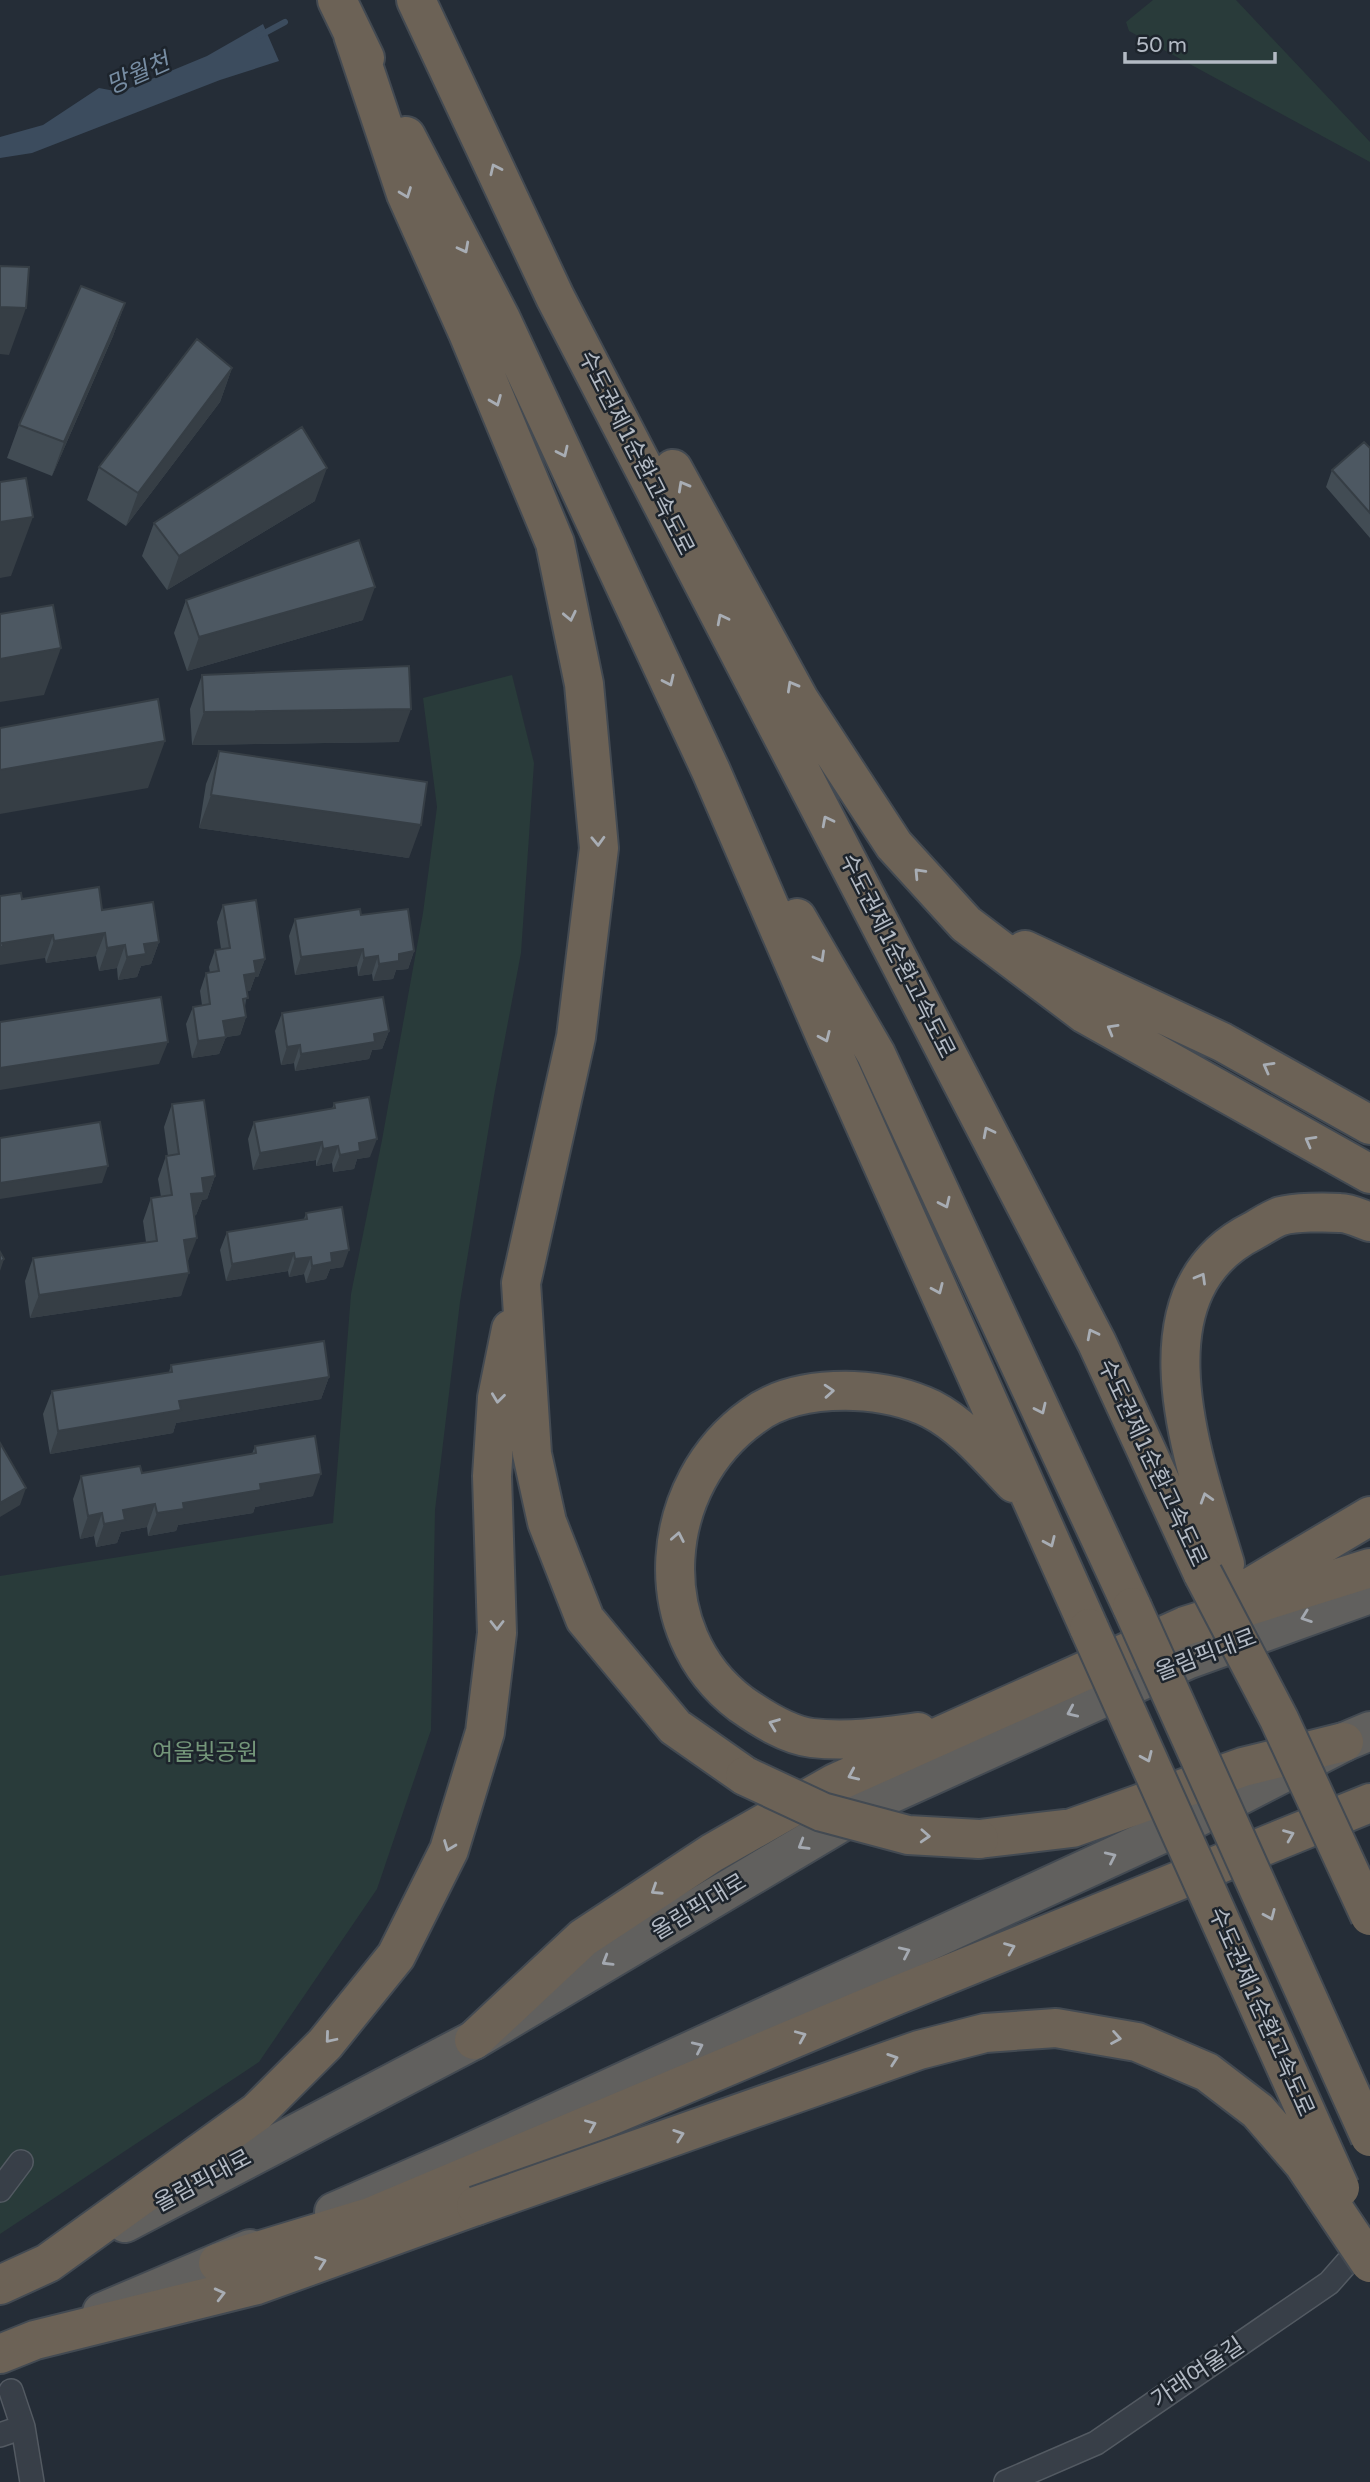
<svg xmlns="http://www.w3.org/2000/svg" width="1370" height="2482" viewBox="0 0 1370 2482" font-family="'Varela Round','Noto Sans KR',sans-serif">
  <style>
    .green { fill: #293b3a }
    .water { fill: #3c4c5e }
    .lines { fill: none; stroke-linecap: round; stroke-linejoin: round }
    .stream { stroke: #3c4c5e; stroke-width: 6 }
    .minor-casing { stroke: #535a62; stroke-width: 26 }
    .trunk-casing { stroke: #434a52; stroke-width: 42 }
    .motorway-casing { stroke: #434a52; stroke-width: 42 }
    .minor { stroke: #383f48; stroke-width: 23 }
    .trunk { stroke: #61605e; stroke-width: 38 }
    .motorway { stroke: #6c6256; stroke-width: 38 }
    .motorway-bridge-casing { stroke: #434a52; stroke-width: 42; stroke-linecap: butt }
    .motorway-bridge { stroke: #6c6256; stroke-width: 38 }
    .wall { fill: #424c54 }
    .shaded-wall { fill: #363e45 }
    .building { fill: #4d5862; stroke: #363e45; stroke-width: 2 }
    .oneway { stroke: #a8adb4 }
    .oneway2 { stroke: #a3a8b0 }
    .labels { text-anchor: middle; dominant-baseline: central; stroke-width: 5; stroke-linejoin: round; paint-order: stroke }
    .street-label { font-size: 23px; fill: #b3bac4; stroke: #1d242c }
    .park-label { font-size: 23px; fill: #74967a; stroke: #1d242c }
    .water-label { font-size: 24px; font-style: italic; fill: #778da3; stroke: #1d242c }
  </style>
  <rect width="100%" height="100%" fill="#252d37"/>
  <path class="green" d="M 1153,0 L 1236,0 L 1370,142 L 1370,162 L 1129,31 L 1126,22 Z
    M 512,675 L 534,763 L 521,953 L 494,1096 L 460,1302 L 435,1510 L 431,1730 L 377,1889 L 259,2062 L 0,2234 L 0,1576 L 333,1523 L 351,1294 L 382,1140 L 423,913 L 437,807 L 423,698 Z"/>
  <path class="water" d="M 263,24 L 279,61 L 220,80 L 32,153 L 0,158 L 0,137 L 43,125 L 99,88 L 120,92 L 207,56 Z"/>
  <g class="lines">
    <path class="stream" d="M 259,36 L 285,22"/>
    <g class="minor-casing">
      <path id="minor" d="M 0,2190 L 21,2162
        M 11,2391 L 23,2427 L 32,2482
        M 0,2435 L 23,2427
        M 1006,2482 L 1096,2443 L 1329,2283 L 1366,2241"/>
    </g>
    <g class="trunk-casing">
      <path id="trunk" d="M 334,2212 L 458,2158 L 1192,1820 L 1344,1742 L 1370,1731
        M 125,2223 L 474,2040 L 884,1797 L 1187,1660 L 1370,1594
        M 102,2312 L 250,2249"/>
    </g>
    <g class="motorway-casing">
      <path id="motorway" d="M 337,0 L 365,58
        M 416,0 L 555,297 L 1097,1343 L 1203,1574
        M 353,35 L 406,194 L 468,333 L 555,543 L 584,684 L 599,848 L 576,1037 L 521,1283 L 532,1454 L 547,1522 L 585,1619 L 675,1727 L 745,1776
        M 406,136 L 501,319 L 711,771 L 827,1040 L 1089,1628
        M 673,469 L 800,701 L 894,845 L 966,924 L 1085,1014 L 1370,1174
        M 797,918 L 876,1054 L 1132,1607
        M 1025,950 L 1222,1042 L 1370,1125
        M 1225,1564 C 1195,1464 1129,1293 1253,1231 C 1262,1226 1272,1219 1281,1216 C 1294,1212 1326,1212 1340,1213 C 1350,1213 1361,1219 1370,1222
        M 1242,1592 L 1370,1516
        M 918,1732 C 883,1737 848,1742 812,1738 C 787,1735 761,1718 741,1704 C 645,1632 658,1483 753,1416 C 781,1395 820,1390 854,1391 C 880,1392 908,1398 931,1409 C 964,1426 989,1457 1014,1483
        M 979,1839 L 1072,1828 L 1243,1767 L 1344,1742
        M 474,2040 L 583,1938 L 712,1853 L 835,1783 L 1185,1626 L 1370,1568
        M 218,2263 L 370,2217 L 890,1998 L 1370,1803
        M 0,2285 L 48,2263 L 257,2112 L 325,2044 L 396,1956 L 449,1850 L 485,1732 L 497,1633 L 492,1476 L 497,1398 L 511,1329
        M 0,2354 L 35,2340 L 257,2285 L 476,2206"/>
    </g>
    <use href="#minor" class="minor"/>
    <use href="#trunk" class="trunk"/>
    <use href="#motorway" class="motorway"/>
    <g class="motorway-bridge-casing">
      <path id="motorway-bridge" d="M 1203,1574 L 1279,1719 L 1370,1916
        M 1132,1607 L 1370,2137
        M 1089,1628 L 1340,2188
        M 745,1776 L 822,1812 L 908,1835 L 979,1839
        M 476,2206 L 919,2050 L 985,2033 L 1056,2028 L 1137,2042 L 1207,2072 L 1258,2111 L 1303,2163 L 1370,2263"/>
    </g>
    <use href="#motorway-bridge" class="motorway-bridge"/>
  </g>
  <path class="wall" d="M 125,303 L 113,336 L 52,476 L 7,458 L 19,425 Z
    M 232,368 L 220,402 L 126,526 L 87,500 L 99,467 Z
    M 1370,448 L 1370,538 L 1326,487 L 1332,470 Z
    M 315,501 L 167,590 L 142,556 L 154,523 Z
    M 186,600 L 363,620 L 187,671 L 174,633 Z
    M 202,675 L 399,742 L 192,745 L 190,709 Z
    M 219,751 L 409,858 L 199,828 L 206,784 Z
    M 22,899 L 102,910 L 159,942 L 151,964 L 141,966 L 137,977 L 118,980 L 117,968 L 99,971 L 96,956 L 46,963 L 45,958 Z
    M 223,905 L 265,959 L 258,977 L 255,977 L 250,991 L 247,991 L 245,1007 L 246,1017 L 240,1035 L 226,1037 L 219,1054 L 192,1058 L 186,1024 L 193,1007 L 202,1005 L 200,991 L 206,973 L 210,973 L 209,967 L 215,950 L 221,949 L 217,922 Z
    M 361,915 L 414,951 L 408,969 L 396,970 L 393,979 L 373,981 L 372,974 L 358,976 L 357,966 L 295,975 L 289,936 L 295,919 Z
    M 282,1013 L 389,1031 L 382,1049 L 372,1050 L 369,1059 L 295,1071 L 294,1063 L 281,1065 L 275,1031 Z
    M 334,1103 L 370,1157 L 357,1159 L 354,1169 L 333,1172 L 332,1163 L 316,1166 L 316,1160 L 253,1170 L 248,1139 L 254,1122 L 332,1109 Z
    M 172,1104 L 215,1176 L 207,1199 L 202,1200 L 196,1215 L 194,1216 L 188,1261 L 181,1296 L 30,1318 L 25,1281 L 33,1258 L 146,1242 L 143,1221 L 151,1198 L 161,1197 L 158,1179 L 166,1156 L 168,1156 L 164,1127 Z
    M 306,1213 L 343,1267 L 330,1269 L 326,1279 L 306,1283 L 304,1274 L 289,1277 L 288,1271 L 226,1281 L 220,1250 L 227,1232 L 304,1219 Z
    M 171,1365 L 329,1377 L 321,1399 L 176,1423 L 173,1433 L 50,1454 L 43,1414 L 52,1391 L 169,1372 Z
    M 255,1446 L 313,1496 L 255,1507 L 253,1513 L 178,1525 L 176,1531 L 148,1536 L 147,1527 L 121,1532 L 117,1543 L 96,1547 L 94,1536 L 80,1539 L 73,1499 L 81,1476 L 142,1473 L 252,1454 Z"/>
  <path class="shaded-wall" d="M 125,303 L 113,336 L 52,476 L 64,442 Z
    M 0,307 L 26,308 L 9,355 L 0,354 Z
    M 232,368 L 220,402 L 126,526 L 138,493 Z
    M 327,468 L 315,501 L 167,590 L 179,556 Z
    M 33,517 L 11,576 L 0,578 L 0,522 Z
    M 375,587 L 363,620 L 187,671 L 199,637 Z
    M 61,648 L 44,695 L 0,702 L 0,659 Z
    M 411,709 L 399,742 L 192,745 L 204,712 Z
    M 165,741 L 148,788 L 0,814 L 0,770 Z
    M 211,795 L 421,825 L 409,858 L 199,828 Z
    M 105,933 L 96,956 L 46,963 L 54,941 Z
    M 53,935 L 45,958 L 0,965 L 0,947 L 2,943 Z
    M 159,942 L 151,964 L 141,966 L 137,977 L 118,980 L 127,957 L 144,944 Z
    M 125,945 L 117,968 L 99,971 L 107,948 Z
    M 363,949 L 357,966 L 295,975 L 301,957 Z
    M 414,951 L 408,969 L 396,970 L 393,979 L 373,981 L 379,964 L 399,954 Z
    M 378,956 L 372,974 L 358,976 L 364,958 Z
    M 265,959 L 258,977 L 255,977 L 250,991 L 238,992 L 244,975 L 254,961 Z
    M 246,1017 L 240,1035 L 226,1037 L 219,1054 L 192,1058 L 198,1041 L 223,1021 Z
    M 389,1031 L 382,1049 L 372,1050 L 369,1059 L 295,1071 L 301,1054 L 374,1034 Z
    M 168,1042 L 159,1064 L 0,1090 L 0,1068 Z
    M 300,1045 L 294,1063 L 281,1065 L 287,1047 Z
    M 377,1139 L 370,1157 L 357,1159 L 354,1169 L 333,1172 L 340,1155 L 359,1143 Z
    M 322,1142 L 316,1160 L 253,1170 L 260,1153 Z
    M 338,1146 L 332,1163 L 316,1166 L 323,1149 Z
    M 108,1166 L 102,1183 L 0,1199 L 0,1183 Z
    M 215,1176 L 207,1199 L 202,1200 L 196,1215 L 182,1217 L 191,1194 L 202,1178 Z
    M 197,1238 L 188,1261 L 176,1263 L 184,1240 Z
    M 349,1250 L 343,1267 L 330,1269 L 326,1279 L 306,1283 L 312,1266 L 331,1253 Z
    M 294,1253 L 288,1271 L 226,1281 L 232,1264 Z
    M 311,1257 L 304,1274 L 289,1277 L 295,1259 Z
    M 4,1259 L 0,1271 L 0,1262 Z
    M 189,1273 L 181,1296 L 30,1318 L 39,1295 Z
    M 329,1377 L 321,1399 L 176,1423 L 173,1433 L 50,1454 L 58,1431 L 179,1401 Z
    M 321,1474 L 313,1496 L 255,1507 L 253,1513 L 178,1525 L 176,1531 L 148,1536 L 157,1513 L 183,1503 L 260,1484 Z
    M 26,1488 L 20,1505 L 0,1517 L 0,1503 Z
    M 155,1504 L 147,1527 L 121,1532 L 117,1543 L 96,1547 L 104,1524 L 123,1510 Z
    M 102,1513 L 94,1536 L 80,1539 L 88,1516 Z"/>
  <path class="building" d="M 0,266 L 29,267 L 26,308 L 0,307 Z
    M 81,286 L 125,303 L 64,442 L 19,425 Z
    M 197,339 L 232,368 L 138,493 L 99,467 Z
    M 302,427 L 327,468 L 179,556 L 154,523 Z
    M 1364,442 L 1370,448 L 1370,513 L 1332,470 Z
    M 26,478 L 33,517 L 0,522 L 0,482 Z
    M 359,540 L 375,587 L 199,637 L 186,600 Z
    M 53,605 L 61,648 L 0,659 L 0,614 Z
    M 409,666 L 411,709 L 204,712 L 202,675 Z
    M 158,699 L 165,741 L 0,770 L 0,728 Z
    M 219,751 L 427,782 L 421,825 L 211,795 Z
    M 99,887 L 102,910 L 153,902 L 159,942 L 144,944 L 146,954 L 127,957 L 125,945 L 107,948 L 105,933 L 54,941 L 53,935 L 2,943 L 3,947 L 0,947 L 0,896 L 21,893 L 22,899 Z
    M 256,900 L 265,959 L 254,961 L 256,973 L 244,975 L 248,998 L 243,999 L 246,1017 L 223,1021 L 226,1037 L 198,1041 L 193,1007 L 210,1004 L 206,973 L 219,971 L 215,950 L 230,948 L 223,905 Z
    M 360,909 L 361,915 L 408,909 L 414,951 L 399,954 L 399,961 L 379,964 L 378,956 L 364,958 L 363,949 L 301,957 L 295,919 Z
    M 161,997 L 168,1042 L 0,1068 L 0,1022 Z
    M 383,997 L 389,1031 L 374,1034 L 375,1042 L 301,1054 L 300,1045 L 287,1047 L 282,1013 Z
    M 369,1097 L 377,1139 L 359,1143 L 360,1151 L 340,1155 L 338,1146 L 323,1149 L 322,1142 L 260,1153 L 254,1122 L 335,1108 L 334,1103 Z
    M 204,1100 L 215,1176 L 202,1178 L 204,1193 L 191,1194 L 197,1238 L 184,1240 L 189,1273 L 39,1295 L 33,1258 L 157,1241 L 151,1198 L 172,1195 L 166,1156 L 179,1154 L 172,1104 Z
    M 100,1122 L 108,1166 L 0,1183 L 0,1138 Z
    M 342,1207 L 349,1250 L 331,1253 L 332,1262 L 312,1266 L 311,1257 L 295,1259 L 294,1253 L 232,1264 L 227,1232 L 307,1219 L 306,1213 Z
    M 0,1252 L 4,1259 L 0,1262 Z
    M 324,1341 L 329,1377 L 179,1401 L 181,1410 L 58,1431 L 52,1391 L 172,1372 L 171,1365 Z
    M 315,1436 L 321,1474 L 260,1484 L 261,1490 L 183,1503 L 184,1509 L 157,1513 L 155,1504 L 123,1510 L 125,1520 L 104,1524 L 102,1513 L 88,1516 L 81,1476 L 140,1466 L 142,1473 L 256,1453 L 255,1446 Z
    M 0,1443 L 26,1488 L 0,1503 Z"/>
  <defs><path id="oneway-chevron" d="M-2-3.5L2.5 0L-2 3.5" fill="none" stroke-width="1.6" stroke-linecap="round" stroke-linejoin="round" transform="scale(1.75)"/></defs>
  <g class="oneway">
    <use href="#oneway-chevron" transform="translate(495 169) rotate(-115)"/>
    <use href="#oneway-chevron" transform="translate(406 193) rotate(69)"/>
    <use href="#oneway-chevron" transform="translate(464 248) rotate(62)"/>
    <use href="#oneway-chevron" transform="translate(496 401) rotate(68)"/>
    <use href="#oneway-chevron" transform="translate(563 452) rotate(65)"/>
    <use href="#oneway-chevron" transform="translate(683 486) rotate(-119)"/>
    <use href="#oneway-chevron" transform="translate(570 616) rotate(78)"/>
    <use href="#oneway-chevron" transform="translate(722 619) rotate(-117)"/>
    <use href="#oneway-chevron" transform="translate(669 681) rotate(65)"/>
    <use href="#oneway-chevron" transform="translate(792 686) rotate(-119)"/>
    <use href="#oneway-chevron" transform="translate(827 821) rotate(-117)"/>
    <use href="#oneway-chevron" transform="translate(598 841) rotate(88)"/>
    <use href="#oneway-chevron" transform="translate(919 873) rotate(-133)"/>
    <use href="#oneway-chevron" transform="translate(820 957) rotate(60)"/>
    <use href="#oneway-chevron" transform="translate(1112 1029) rotate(-150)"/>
    <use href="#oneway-chevron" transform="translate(825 1037) rotate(66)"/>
    <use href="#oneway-chevron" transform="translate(1268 1067) rotate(-151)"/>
    <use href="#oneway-chevron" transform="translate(988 1132) rotate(-117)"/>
    <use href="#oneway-chevron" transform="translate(1310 1141) rotate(-151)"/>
    <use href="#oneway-chevron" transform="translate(945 1203) rotate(65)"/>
    <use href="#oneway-chevron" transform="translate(1201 1278) rotate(-60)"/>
    <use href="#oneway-chevron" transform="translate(938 1289) rotate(66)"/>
    <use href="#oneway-chevron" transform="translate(1092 1334) rotate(-117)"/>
    <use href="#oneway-chevron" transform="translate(829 1391) rotate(-4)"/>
    <use href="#oneway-chevron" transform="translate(498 1398) rotate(97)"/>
    <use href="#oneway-chevron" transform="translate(1041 1409) rotate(65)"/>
    <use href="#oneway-chevron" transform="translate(1206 1498) rotate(-107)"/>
    <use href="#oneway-chevron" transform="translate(678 1537) rotate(-79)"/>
    <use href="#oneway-chevron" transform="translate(1050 1542) rotate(66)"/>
    <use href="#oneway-chevron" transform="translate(497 1625) rotate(90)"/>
    <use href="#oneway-chevron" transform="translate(774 1724) rotate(-159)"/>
    <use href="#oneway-chevron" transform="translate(1147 1757) rotate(66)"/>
    <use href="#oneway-chevron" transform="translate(853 1775) rotate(156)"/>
    <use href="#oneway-chevron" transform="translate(1289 1835) rotate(-22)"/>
    <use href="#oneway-chevron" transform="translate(925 1836) rotate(3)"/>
    <use href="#oneway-chevron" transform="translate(449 1846) rotate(111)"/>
    <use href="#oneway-chevron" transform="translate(656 1890) rotate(147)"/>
    <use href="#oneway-chevron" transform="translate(1270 1915) rotate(66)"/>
    <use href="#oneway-chevron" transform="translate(1010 1948) rotate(-22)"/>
    <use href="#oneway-chevron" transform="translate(801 2036) rotate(-23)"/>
    <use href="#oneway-chevron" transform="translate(330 2038) rotate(130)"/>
    <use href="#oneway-chevron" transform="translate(1116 2038) rotate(10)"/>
    <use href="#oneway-chevron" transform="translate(893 2059) rotate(-19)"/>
    <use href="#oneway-chevron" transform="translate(591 2125) rotate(-23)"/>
    <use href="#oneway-chevron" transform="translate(679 2135) rotate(-19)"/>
    <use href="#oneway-chevron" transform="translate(321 2262) rotate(-20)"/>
    <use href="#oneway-chevron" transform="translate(220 2294) rotate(-14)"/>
  </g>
  <g class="oneway2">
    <use href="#oneway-chevron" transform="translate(1306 1617) rotate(160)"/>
    <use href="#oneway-chevron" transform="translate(1072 1712) rotate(156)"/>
    <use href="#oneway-chevron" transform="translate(803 1845) rotate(149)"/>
    <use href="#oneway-chevron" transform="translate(1111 1857) rotate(-25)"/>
    <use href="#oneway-chevron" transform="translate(905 1952) rotate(-25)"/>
    <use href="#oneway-chevron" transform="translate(607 1961) rotate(149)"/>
    <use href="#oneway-chevron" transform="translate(698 2047) rotate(-25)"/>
  </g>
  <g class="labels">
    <g class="street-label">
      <text transform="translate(636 453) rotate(63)">수도권제1순환고속도로</text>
      <text transform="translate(897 956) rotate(63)">수도권제1순환고속도로</text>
      <text transform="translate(1152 1463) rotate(65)">수도권제1순환고속도로</text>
      <text transform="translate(1206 1655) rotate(-21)">올림픽대로</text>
      <text transform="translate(699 1907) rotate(-31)">올림픽대로</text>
      <text transform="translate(1261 2012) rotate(66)">수도권제1순환고속도로</text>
      <text transform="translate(203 2181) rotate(-28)">올림픽대로</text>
      <text transform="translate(1198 2373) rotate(-34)">가래여울길</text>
    </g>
    <g class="park-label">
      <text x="205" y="1753">여울빛공원</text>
    </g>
    <g class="water-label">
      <text transform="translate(138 74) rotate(-24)">망월천</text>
    </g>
  </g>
  <path d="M1125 52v10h150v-10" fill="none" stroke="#b3bac4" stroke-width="3.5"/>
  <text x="1136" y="52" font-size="21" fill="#b3bac4" stroke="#1d242c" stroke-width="5" paint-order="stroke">50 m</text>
</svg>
